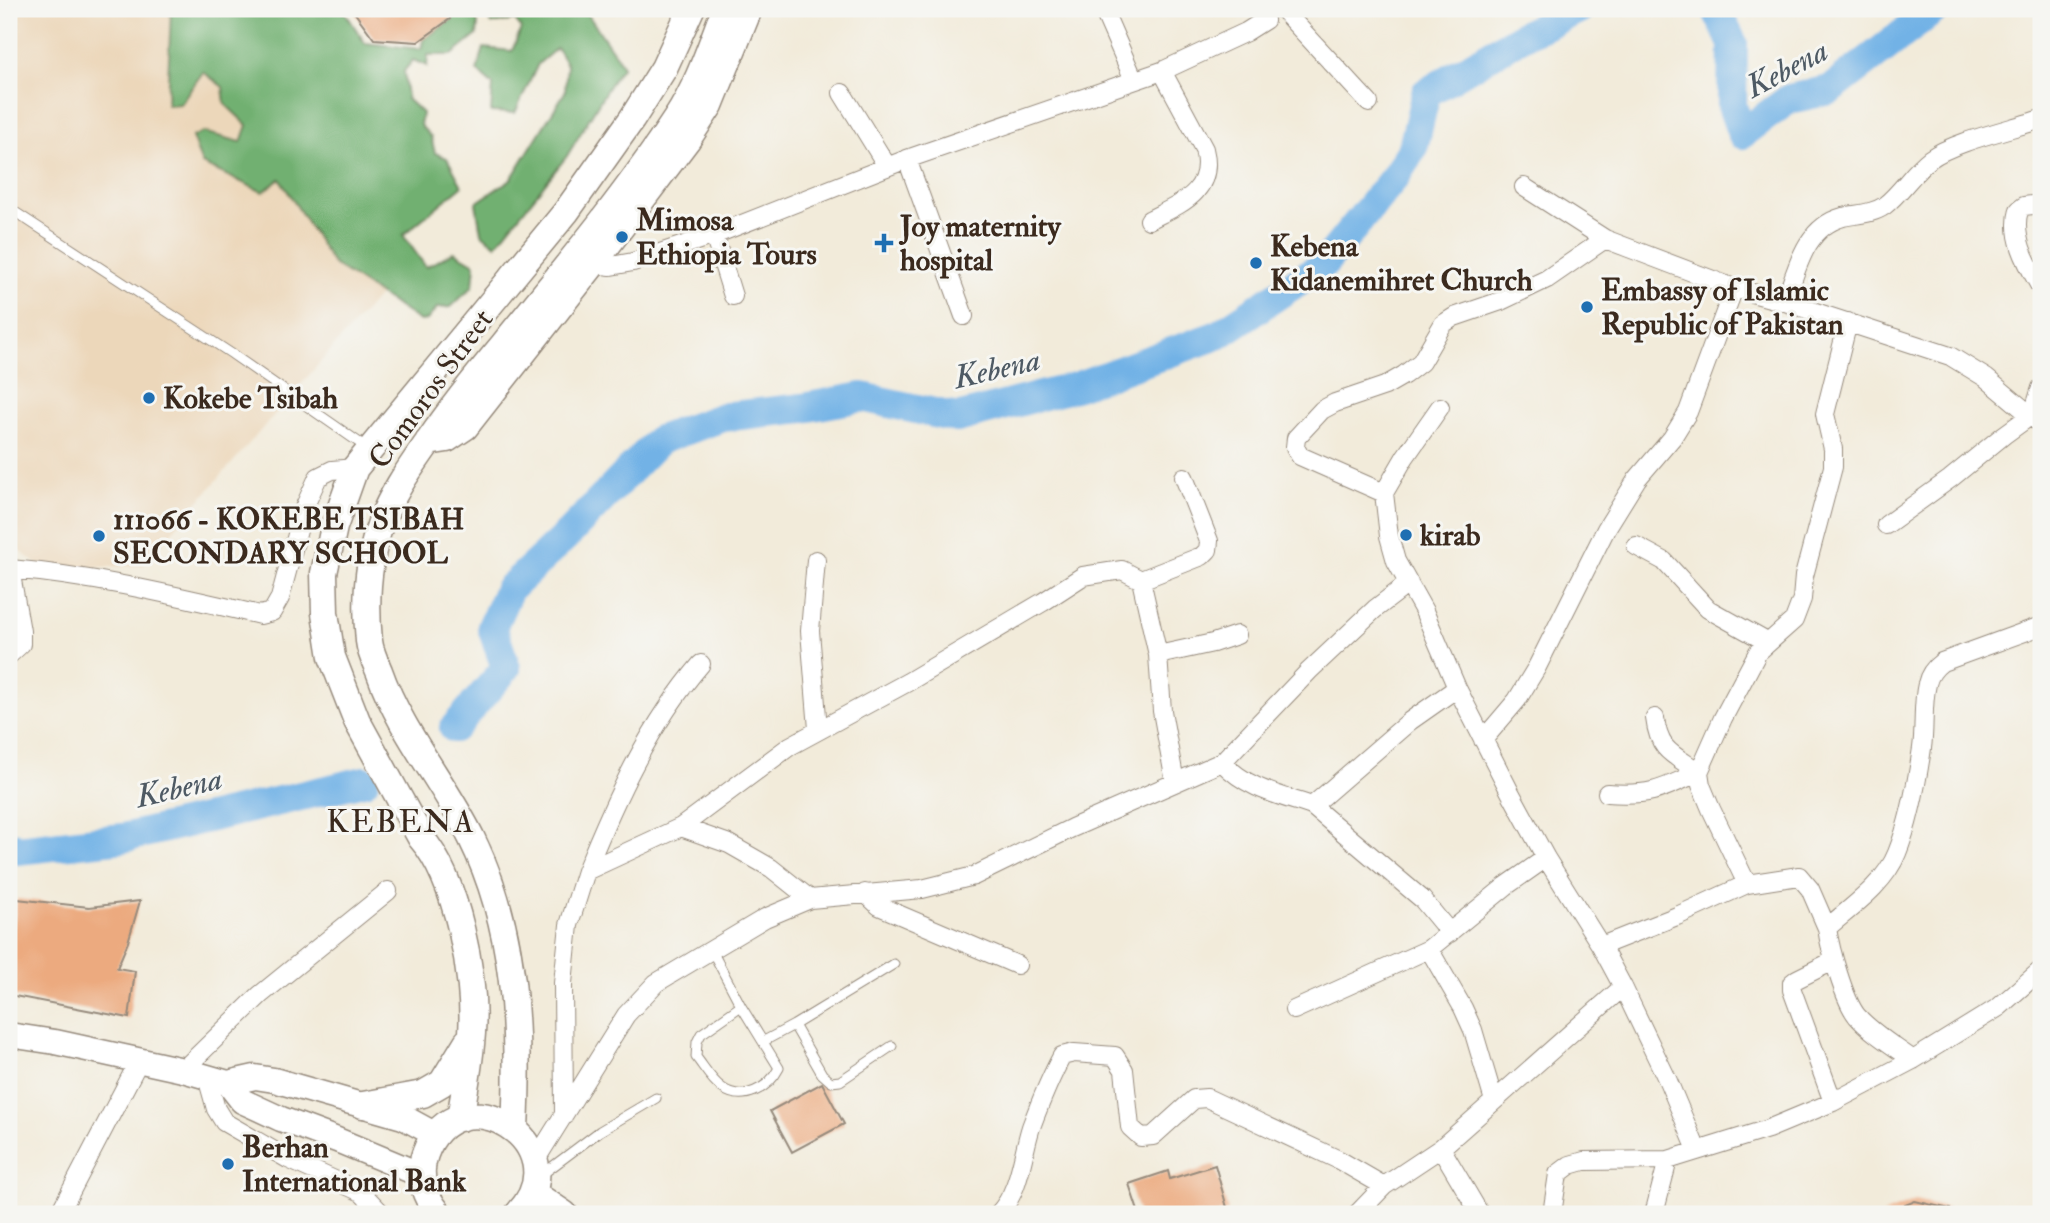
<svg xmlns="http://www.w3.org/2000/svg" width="2050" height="1223" viewBox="0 0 2050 1223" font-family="'IM FELL Double Pica',serif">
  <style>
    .built { fill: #ecd7ba }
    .forest { fill: #71b071; stroke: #566d48; stroke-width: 2 }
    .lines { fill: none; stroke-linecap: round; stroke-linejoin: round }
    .river { stroke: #72b2e6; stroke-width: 30 }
    .building { fill: #ecaa7f }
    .service-casing { stroke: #968a7c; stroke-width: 11 }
    .minor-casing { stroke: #968a7c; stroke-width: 20 }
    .secondary-casing { stroke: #968a7c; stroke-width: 27 }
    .primary-casing { stroke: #968a7c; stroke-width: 29 }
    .service { stroke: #fff; stroke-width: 9 }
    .minor { stroke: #fff; stroke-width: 18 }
    .secondary { stroke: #fff; stroke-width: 24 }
    .primary { stroke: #fff; stroke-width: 26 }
    .poi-dot { fill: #1f6fb2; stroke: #f6f6f2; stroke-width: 2.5 }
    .labels { text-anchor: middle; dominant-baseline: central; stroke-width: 6; stroke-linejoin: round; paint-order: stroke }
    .poi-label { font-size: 30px; font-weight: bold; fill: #3b2a1e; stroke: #f6f6f2; text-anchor: start }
    .street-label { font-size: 30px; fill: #3b2a1e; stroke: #f6f6f2 }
    .water-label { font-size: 32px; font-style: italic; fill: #4e5a64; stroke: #f6f6f2 }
    .neighbourhood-label { font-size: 32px; letter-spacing: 2px; fill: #3b2a1e; stroke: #f6f6f2 }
  </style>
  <rect width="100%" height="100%" fill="#f6f6f2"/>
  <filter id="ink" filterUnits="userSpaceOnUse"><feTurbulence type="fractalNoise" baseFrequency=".0143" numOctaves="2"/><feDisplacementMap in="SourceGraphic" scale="14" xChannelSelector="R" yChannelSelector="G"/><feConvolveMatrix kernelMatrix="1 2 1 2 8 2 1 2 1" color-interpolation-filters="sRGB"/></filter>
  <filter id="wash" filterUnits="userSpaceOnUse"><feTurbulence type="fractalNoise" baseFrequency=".00686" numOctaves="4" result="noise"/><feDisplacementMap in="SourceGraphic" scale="28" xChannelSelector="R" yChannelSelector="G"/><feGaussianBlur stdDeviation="1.57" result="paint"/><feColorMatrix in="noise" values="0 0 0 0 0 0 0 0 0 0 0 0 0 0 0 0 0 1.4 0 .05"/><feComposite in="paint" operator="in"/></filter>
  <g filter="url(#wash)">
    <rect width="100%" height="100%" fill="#f2ebda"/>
    <path class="built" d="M 9,9 L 176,9 L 415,254 L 143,565 L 43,570 L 9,541 Z"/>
    <path class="forest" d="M 171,9 L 343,9 L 365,43 L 421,49 L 423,40 L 453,19 L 454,9 L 471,9 L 478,23 L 477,35 L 452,55 L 428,55 L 427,66 L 413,60 L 404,71 L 407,99 L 422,113 L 420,125 L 431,137 L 435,153 L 447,158 L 462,186 L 403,235 L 426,267 L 454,252 L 475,264 L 473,286 L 451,307 L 437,308 L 427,320 L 420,321 L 333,264 L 280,179 L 263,192 L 202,164 L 192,137 L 203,132 L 241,142 L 247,125 L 225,104 L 223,87 L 203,72 L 180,104 L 167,105 Z
      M 484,9 L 584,9 L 623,66 L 610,84 L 567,156 L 496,245 L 481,233 L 476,203 L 511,179 L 565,92 L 567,65 L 557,48 L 538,64 L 515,113 L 491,112 L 493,85 L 477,71 L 484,48 L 512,51 L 521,29 L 515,20 L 492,24 L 485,14 Z"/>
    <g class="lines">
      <path class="river" d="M 1716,9 L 1733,44 L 1732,106 L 1742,134 L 1789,99 L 1830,90 L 1935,9
        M 454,728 L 506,668 L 492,627 L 509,589 L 569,533 L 659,440 L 723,417 L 803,408 L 862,397 L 957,418 L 1075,387 L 1218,335 L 1324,264 L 1394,178 L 1413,148 L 1426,93 L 1522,36 L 1579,9
        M 9,845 L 17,850 L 123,838 L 364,781"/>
    </g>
    <g id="blocks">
      <path class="building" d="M 352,9 L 450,9 L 450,19 L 418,42 L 374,39 Z
        M 17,899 L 89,907 L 140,901 L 128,942 L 117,968 L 135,971 L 129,1018 L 9,995 L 9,957 Z
        M 822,1083 L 844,1124 L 792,1152 L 770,1111 Z
        M 1215,1165 L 1228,1211 L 1216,1214 L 1139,1214 L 1129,1184 L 1168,1171 L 1170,1179 Z
        M 1915,1201 L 1950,1209 L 1950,1214 L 1883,1214 Z"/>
    </g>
  </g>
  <g filter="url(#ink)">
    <use href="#blocks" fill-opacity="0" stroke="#968a7c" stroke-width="2"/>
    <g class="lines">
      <g class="service-casing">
        <path id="service" d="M 9,208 L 232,354 L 367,448
          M 711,949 L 741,1006 L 701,1034 L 697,1042 L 696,1057 C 704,1067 711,1080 722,1088 C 743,1103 769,1088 779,1068 L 741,1006
          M 794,1025 L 894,964
          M 764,1041 L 794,1025 L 822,1074 L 831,1082 L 840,1081 L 892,1046
          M 540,1176 L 600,1131 L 656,1098"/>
      </g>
      <g class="minor-casing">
        <path id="minor" d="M 1103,9 L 1134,80
          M 1282,9 L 1369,103
          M 842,93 L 887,166
          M 907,159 L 964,316
          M 1524,187 L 1605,239 L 1734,288 L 1785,302 L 1950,356 L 1986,378 L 2041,424
          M 2041,204 L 2024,206 L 2019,210 C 2011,238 2028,265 2041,288
          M 1149,220 C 1180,204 1215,192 1204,149 L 1162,71
          M 714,235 L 733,296
          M 593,264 L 611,266 L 633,262 L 714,235 L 907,159 L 1162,71 L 1246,32 L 1265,20 L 1262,9
          M 1785,302 C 1797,269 1805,227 1843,217 C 1857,214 1873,214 1884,206 C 1901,193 1913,172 1930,159 C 1952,142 2012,129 2041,119
          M 1440,407 L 1405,457 L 1384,493 L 1389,536 L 1396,561 L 1424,611 L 1457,688 L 1510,792 L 1546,858 L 1601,946 L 1623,987 L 1668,1081 L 1697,1150
          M 1384,493 L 1300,456 L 1295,447 L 1296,438 L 1322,410 L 1335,403 L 1385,386 L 1404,375 L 1421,362 L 1443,324 L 1454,317 L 1501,301 L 1547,279 L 1605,239
          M 1886,525 L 1950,479 L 2004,435 L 2033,414 L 2041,388
          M 1636,546 L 1664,561 L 1708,609 L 1767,642
          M 816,560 L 810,631 L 818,729
          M 1141,580 L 1202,556 L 1208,550 L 1209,541 L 1184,477
          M 9,655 L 21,644 L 21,631 L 10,569 C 95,576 177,596 260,615 L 272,612 L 280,598 L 304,508 L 318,477 L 332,470 L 355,468
          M 1158,655 L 1213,643 L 1237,635
          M 1483,740 L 1517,700 L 1537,667 L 1606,529 L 1637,479 L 1672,438 L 1688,412 L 1734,288
          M 1222,762 C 1247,789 1279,795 1312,806 L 1410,721 L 1457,688
          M 1607,793 C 1650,796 1661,790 1699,772 C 1673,754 1659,752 1655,718
          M 1312,806 L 1422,899 L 1450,933
          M 681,827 L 729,844 L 771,868 L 810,899
          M 586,871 C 616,797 649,725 701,664
          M 1747,884 L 1711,809 L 1701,785 L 1699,772 L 1723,718 L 1758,652 L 1794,620 L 1802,599 L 1804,576 L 1833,467 L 1833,449 L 1825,414 L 1848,322
          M 865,893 L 879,906 L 1017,965
          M 1601,946 L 1677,916 L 1747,884 L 1799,876 L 1810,889 L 1827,928
          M 1429,949 L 1463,1008 L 1473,1030 L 1494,1101
          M 1294,1010 L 1429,949 L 1506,886 L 1546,858
          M 1913,1060 C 1894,1046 1873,1034 1857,1016 C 1844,1000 1830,949 1827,928 C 1851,907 1885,884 1897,853 C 1910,821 1917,782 1922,748 C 1925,727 1922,704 1927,684 C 1929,674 1934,668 1942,662 L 2041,626
          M 183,1070 L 260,995 L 388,891
          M 207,1077 L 216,1109 L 224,1122 L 288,1159 L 361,1192 L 382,1214
          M 1833,1102 L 1792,990 L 1792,983 L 1797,979 L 1833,961
          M 564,1113 L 563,983 L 569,925 L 586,871 L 681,827 L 790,746 L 908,682 L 1043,602 L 1083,576 L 1122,570 L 1141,580 L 1158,655 L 1162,711 L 1175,782
          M 1441,1148 L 1480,1214
          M 535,1161 L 626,1015 L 656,983 L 765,918 L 810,899 L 922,889 L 974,876 L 1072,828 L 1222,762 L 1309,671 L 1375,609 L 1409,583
          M 59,1214 L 139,1061
          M 998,1214 C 1020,1192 1022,1155 1031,1127 C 1040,1103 1050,1078 1062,1056 L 1074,1053 L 1115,1056 L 1124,1070 L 1130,1127 L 1141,1137 L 1153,1136 L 1194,1099 L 1207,1098 L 1339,1160 L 1384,1186
          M 1357,1214 L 1384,1186 L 1441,1148 L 1623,987
          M 1552,1214 L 1558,1174 L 1570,1165 L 1584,1161 L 1668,1160 L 1768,1129 L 1833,1102 L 1913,1060 L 1999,1007 L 2041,970
          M 1654,1214 L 1668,1160"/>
      </g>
      <g class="secondary-casing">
        <path id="secondary" d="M 9,1035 L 55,1042 L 183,1070 L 228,1083 L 242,1101 L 281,1119 L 337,1140 L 421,1175
          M 228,1083 L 255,1077 L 274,1080 L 403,1117 L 436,1135"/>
      </g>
      <g class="primary-casing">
        <path id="primary" d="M 428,442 L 447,439 L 465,427 L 593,264 L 687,140 L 710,105 L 749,9
          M 363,1105 L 423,1094 L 442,1083 L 467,1042
          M 460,1118 C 465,1090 470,1062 472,1033 C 476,978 457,879 421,838 L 357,721 L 332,657 L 325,613 L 324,573 L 334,527 L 355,468 L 566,212 L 632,119 L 664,68 L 691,9
          M 515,1128 C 520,1030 516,927 471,837 C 443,781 400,731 379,671 C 375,662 370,651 369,641 C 365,602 368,559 381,522 C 393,491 411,467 429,441 C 452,407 477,376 503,345 C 562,272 624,198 676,119 C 698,86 711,45 725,9
          M 533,1193 L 564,1214
          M 439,1214 C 425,1198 417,1176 425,1154 C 457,1067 583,1145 518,1214"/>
      </g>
      <use href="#service" class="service"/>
      <use href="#minor" class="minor"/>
      <use href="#secondary" class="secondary"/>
      <use href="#primary" class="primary"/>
    </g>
  </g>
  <g class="poi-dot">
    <circle cx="622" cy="237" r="7"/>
    <path d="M880.5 232.5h7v7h7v7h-7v7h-7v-7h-7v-7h7z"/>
    <circle cx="1256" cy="263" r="7"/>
    <circle cx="1587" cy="307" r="7"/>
    <circle cx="149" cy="398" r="7"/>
    <circle cx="1406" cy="535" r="7"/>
    <circle cx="99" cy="536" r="7"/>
    <circle cx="228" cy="1164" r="7"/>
  </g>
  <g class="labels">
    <g class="poi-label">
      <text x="636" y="220">Mimosa<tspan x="636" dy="34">Ethiopia Tours</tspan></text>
      <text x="900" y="226">Joy maternity<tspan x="900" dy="34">hospital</tspan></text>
      <text x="1270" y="246">Kebena<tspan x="1270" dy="34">Kidanemihret Church</tspan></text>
      <text x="1601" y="290">Embassy of Islamic<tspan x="1601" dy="34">Republic of Pakistan</tspan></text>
      <text x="163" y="398">Kokebe Tsibah</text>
      <text x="113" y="519">111066 - KOKEBE TSIBAH<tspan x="113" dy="34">SECONDARY SCHOOL</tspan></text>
      <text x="1420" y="535">kirab</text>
      <text x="242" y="1147">Berhan<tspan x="242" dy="34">International Bank</tspan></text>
    </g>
    <g class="street-label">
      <text transform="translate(431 389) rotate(-54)">Comoros Street</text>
    </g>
    <g class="water-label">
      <text transform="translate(1787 69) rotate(-28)">Kebena</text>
      <text transform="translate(997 369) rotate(-13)">Kebena</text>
      <text transform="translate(179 788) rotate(-13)">Kebena</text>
    </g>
    <g class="neighbourhood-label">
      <text x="401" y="822">KEBENA</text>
    </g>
  </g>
  <rect width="2050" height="1223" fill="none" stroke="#f6f6f2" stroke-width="35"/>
</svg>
